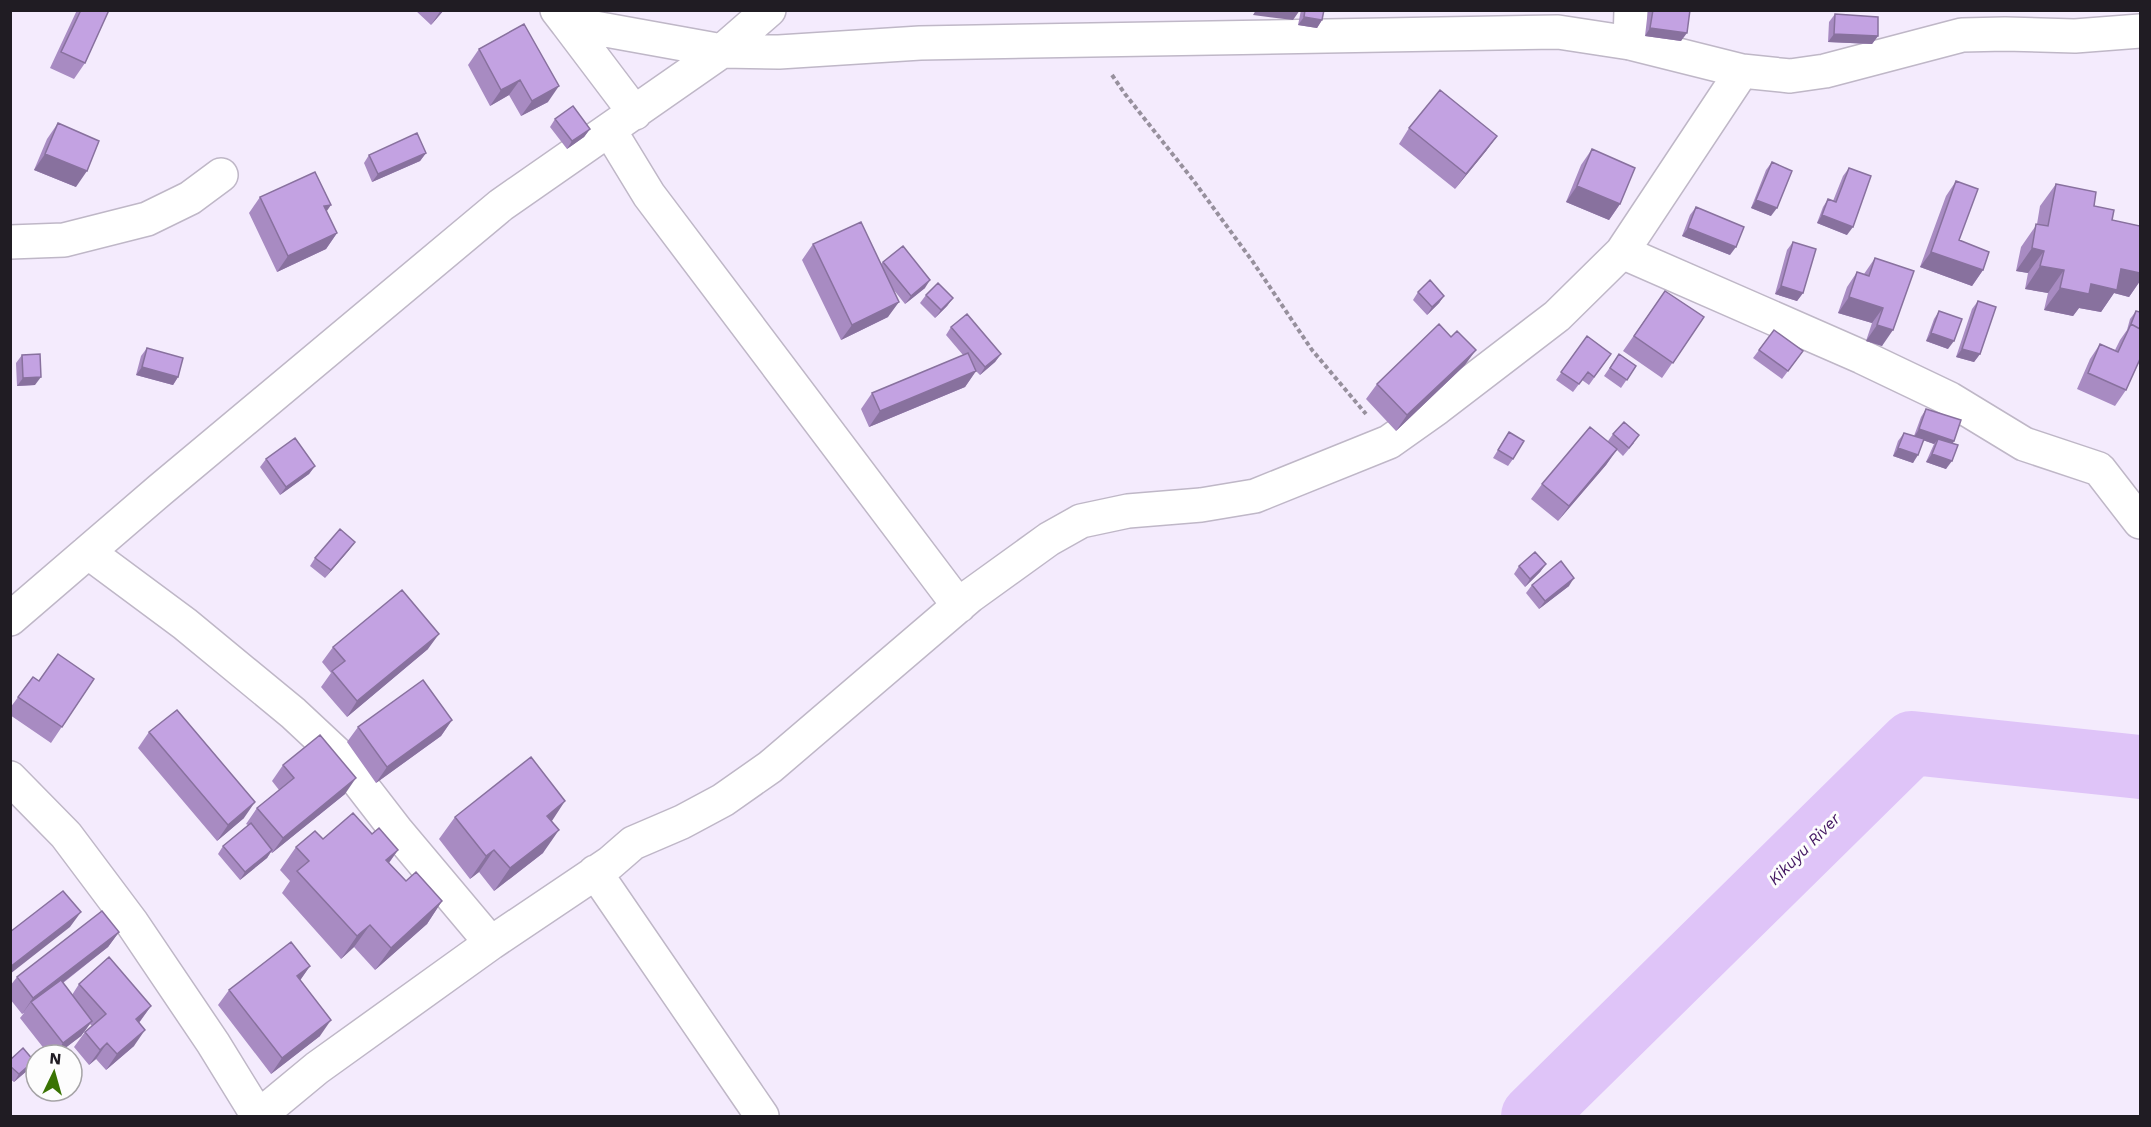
<svg xmlns="http://www.w3.org/2000/svg" width="2151" height="1127" viewBox="0 0 2151 1127" font-family="'Work Sans',sans-serif">
  <style>
    .lines { fill: none; stroke-linecap: round; stroke-linejoin: round }
    .river { stroke: #dfc4f8; stroke-width: 64 }
    .minor-casing { stroke: #bfb7c7; stroke-width: 36 }
    .path { stroke: #97909d; stroke-width: 4; stroke-dasharray: 4.5 3; stroke-linecap: butt }
    .minor { stroke: #fff; stroke-width: 33 }
    .wall { fill: #a88bc2 }
    .shaded-wall { fill: #88719e }
    .building { fill: #c3a2e2; stroke: #88719e; stroke-width: 1.5 }
    .labels { text-anchor: middle; dominant-baseline: central; stroke-width: 6; stroke-linejoin: round; paint-order: stroke }
    .water-label { font-size: 16px; font-style: italic; fill: #441862; stroke: #fdfdfd }
  </style>
  <rect width="100%" height="100%" fill="#f4ebfd"/>
  <g class="lines">
    <path class="river" d="M 1533,1116 L 1912,743 L 2140,767"/>
    <g class="minor-casing">
      <path id="minor" d="M 557,10 L 567,23 L 722,51 L 779,52 L 920,43 L 1558,32 L 1630,43 L 1742,71 L 1790,76 L 1825,71 L 1962,35 L 2005,34 L 2075,36 L 2140,31
        M 567,23 L 635,113
        M 1630,43 L 1631,10
        M 610,131 L 649,195 L 959,606
        M 10,242 L 64,240 L 147,219 L 190,198 L 221,175
        M 1622,252 L 1862,357 L 1950,399 L 2024,444 L 2099,469 L 2140,522
        M 88,552 L 185,624 L 293,713 L 338,755 L 396,830 L 491,943
        M 10,619 L 160,490 L 501,205 L 722,51 L 769,10
        M 10,778 L 66,835 L 132,923 L 213,1043 L 258,1116
        M 595,872 L 762,1116
        M 259,1116 L 317,1068 L 491,943 L 610,863 L 633,843 L 682,822 L 723,800 L 770,767 L 970,596 L 1049,539 L 1081,521 L 1128,511 L 1201,505 L 1255,496 L 1389,442 L 1437,408 L 1557,316 L 1622,252 L 1742,71"/>
    </g>
    <path class="path" d="M 1112,75 L 1125,94 L 1193,180 L 1253,262 L 1312,350 L 1366,414"/>
    <use href="#minor" class="minor"/>
  </g>
  <path class="wall" d="M 77,10 L 109,10 L 85,63 L 74,79 L 50,68 Z
    M 415,10 L 444,10 L 431,25 Z
    M 1301,10 L 1324,10 L 1322,20 L 1317,28 L 1298,25 Z
    M 1648,10 L 1690,10 L 1681,41 L 1645,36 Z
    M 1835,14 L 1878,36 L 1872,44 L 1828,42 L 1829,22 Z
    M 524,24 L 548,102 L 521,116 L 509,95 L 490,106 L 468,65 L 479,49 Z
    M 555,119 L 590,129 L 584,137 L 567,149 L 550,127 Z
    M 58,123 L 76,187 L 34,170 L 47,139 Z
    M 1409,128 L 1497,136 L 1486,151 L 1455,189 L 1399,144 Z
    M 1592,149 L 1620,204 L 1609,220 L 1566,202 L 1581,165 Z
    M 426,153 L 420,161 L 372,182 L 364,163 L 369,155 Z
    M 1772,162 L 1771,216 L 1751,208 L 1766,170 Z
    M 1849,168 L 1847,235 L 1817,223 L 1823,207 L 1828,199 L 1833,201 L 1843,176 Z
    M 1956,181 L 1959,240 L 1983,270 L 1972,286 L 1920,267 L 1946,196 Z
    M 2056,184 L 2094,206 L 2112,220 L 2140,226 L 2140,281 L 2129,297 L 2114,293 L 2101,312 L 2079,308 L 2073,316 L 2044,310 L 2048,293 L 2025,289 L 2028,273 L 2016,271 L 2021,247 L 2037,224 L 2040,206 Z
    M 260,197 L 326,212 L 337,233 L 326,249 L 277,272 L 249,213 Z
    M 1696,207 L 1730,255 L 1682,236 L 1690,215 Z
    M 1793,242 L 1803,293 L 1797,301 L 1775,294 L 1787,250 Z
    M 813,244 L 881,264 L 883,262 L 925,288 L 905,304 L 893,289 L 888,317 L 841,340 L 802,260 Z
    M 1875,258 L 1914,271 L 1882,346 L 1866,341 L 1872,323 L 1838,313 L 1847,287 L 1857,272 L 1864,274 Z
    M 1665,291 L 1704,317 L 1662,378 L 1623,351 Z
    M 1418,292 L 1444,296 L 1439,303 L 1427,315 L 1413,300 Z
    M 926,295 L 953,298 L 947,306 L 935,318 L 920,303 Z
    M 1978,301 L 1980,354 L 1974,362 L 1956,357 L 1972,309 Z
    M 1939,311 L 1948,349 L 1926,341 L 1934,319 Z
    M 2136,311 L 2126,390 L 2115,406 L 2077,389 L 2090,359 L 2100,344 L 2115,350 L 2120,340 L 2127,330 L 2130,319 Z
    M 951,327 L 1001,354 L 995,362 L 980,375 L 975,370 L 976,371 L 965,387 L 869,427 L 861,409 L 872,393 L 963,355 L 946,335 Z
    M 1774,330 L 1803,351 L 1782,379 L 1753,358 Z
    M 1587,336 L 1611,354 L 1589,385 L 1582,380 L 1573,392 L 1556,380 Z
    M 147,348 L 178,377 L 173,385 L 136,375 L 141,356 Z
    M 1619,354 L 1636,366 L 1621,388 L 1604,376 Z
    M 22,355 L 35,385 L 17,386 L 16,363 Z
    M 1465,365 L 1396,431 L 1366,399 L 1377,384 Z
    M 1926,409 L 1954,441 L 1953,443 L 1946,469 L 1926,462 L 1934,444 L 1923,440 L 1913,463 L 1893,456 L 1898,441 L 1904,433 L 1914,436 L 1921,417 Z
    M 1613,434 L 1634,443 L 1623,456 L 1617,450 L 1606,465 L 1558,521 L 1531,499 L 1542,484 L 1608,441 Z
    M 1504,440 L 1513,459 L 1508,466 L 1493,458 Z
    M 266,459 L 315,466 L 309,474 L 280,495 L 260,467 Z
    M 349,550 L 325,578 L 310,566 L 315,558 Z
    M 1546,564 L 1540,572 L 1525,587 L 1514,574 L 1519,566 Z
    M 1532,585 L 1569,586 L 1539,609 L 1526,593 Z
    M 333,647 L 428,649 L 347,717 L 321,687 L 331,673 L 322,662 Z
    M 33,677 L 39,681 L 94,679 L 51,743 L 10,715 L 10,708 Z
    M 452,720 L 441,736 L 376,783 L 347,742 L 358,727 Z
    M 149,732 L 244,818 L 217,841 L 138,748 Z
    M 283,765 L 345,794 L 272,853 L 271,852 L 267,858 L 240,880 L 218,854 L 223,846 L 248,825 L 246,824 L 257,808 L 279,790 L 272,781 Z
    M 455,817 L 551,821 L 543,853 L 494,891 L 479,872 L 470,879 L 439,839 Z
    M 372,834 L 398,850 L 389,863 L 406,881 L 442,901 L 427,924 L 375,970 L 354,947 L 341,959 L 282,893 L 290,881 L 280,870 L 296,847 L 323,839 Z
    M 119,932 L 108,947 L 63,983 L 72,995 L 79,984 L 151,1006 L 139,1023 L 134,1046 L 106,1070 L 96,1059 L 89,1065 L 74,1047 L 85,1032 L 92,1026 L 90,1024 L 81,1036 L 56,1055 L 49,1055 L 20,1018 L 24,1013 L 22,1014 L 10,999 L 10,986 L 17,977 Z
    M 310,966 L 300,980 L 320,1036 L 271,1074 L 218,1005 L 229,990 Z
    M 10,1060 L 29,1069 L 14,1082 L 10,1079 Z"/>
  <path class="shaded-wall" d="M 441,10 L 444,10 L 431,25 Z
    M 1256,10 L 1300,10 L 1293,20 L 1253,15 Z
    M 1304,17 L 1322,20 L 1317,28 L 1298,25 Z
    M 1650,28 L 1687,33 L 1681,41 L 1645,36 Z
    M 1834,34 L 1878,36 L 1872,44 L 1828,42 Z
    M 520,80 L 509,95 L 490,106 L 501,90 Z
    M 559,86 L 548,102 L 521,116 L 532,101 Z
    M 590,129 L 584,137 L 567,149 L 572,141 Z
    M 1497,136 L 1486,151 L 1455,189 L 1466,174 Z
    M 426,153 L 420,161 L 372,182 L 378,174 Z
    M 45,154 L 87,171 L 76,187 L 34,170 Z
    M 1577,186 L 1620,204 L 1609,220 L 1566,202 Z
    M 1756,200 L 1777,208 L 1771,216 L 1751,208 Z
    M 331,205 L 320,221 L 324,206 Z
    M 1822,215 L 1853,227 L 1847,235 L 1817,223 Z
    M 1688,228 L 1736,247 L 1730,255 L 1682,236 Z
    M 337,233 L 326,249 L 277,272 L 288,256 Z
    M 2032,248 L 2044,251 L 2028,273 L 2016,271 Z
    M 1931,252 L 1983,270 L 1972,286 L 1920,267 Z
    M 2040,266 L 2064,270 L 2048,293 L 2025,289 Z
    M 2121,269 L 2140,273 L 2140,281 L 2129,297 L 2114,293 L 2101,312 L 2079,308 L 2073,316 L 2044,310 L 2060,288 L 2091,284 Z
    M 930,280 L 925,288 L 905,304 L 911,296 Z
    M 1781,286 L 1803,293 L 1797,301 L 1775,294 Z
    M 1444,296 L 1439,303 L 1427,315 L 1432,307 Z
    M 1849,297 L 1883,308 L 1872,323 L 1838,313 Z
    M 953,298 L 947,306 L 935,318 L 941,310 Z
    M 899,302 L 888,317 L 841,340 L 852,325 Z
    M 1877,325 L 1893,330 L 1882,346 L 1866,341 Z
    M 1931,333 L 1954,341 L 1948,349 L 1926,341 Z
    M 1962,349 L 1980,354 L 1974,362 L 1956,357 Z
    M 1476,350 L 1465,365 L 1396,431 L 1407,415 Z
    M 1001,354 L 995,362 L 980,375 L 985,367 Z
    M 142,367 L 178,377 L 173,385 L 136,375 Z
    M 976,371 L 965,387 L 869,427 L 880,411 Z
    M 41,377 L 35,385 L 17,386 L 23,378 Z
    M 1919,429 L 1954,441 L 1949,449 L 1938,439 L 1934,444 L 1914,437 Z
    M 1898,448 L 1918,455 L 1913,463 L 1893,456 Z
    M 1617,449 L 1606,465 L 1558,521 L 1569,506 Z
    M 1932,454 L 1952,461 L 1946,469 L 1926,462 Z
    M 315,466 L 309,474 L 280,495 L 286,487 Z
    M 355,542 L 349,550 L 325,578 L 331,570 Z
    M 1546,564 L 1540,572 L 1525,587 L 1530,579 Z
    M 1574,578 L 1569,586 L 1539,609 L 1545,601 Z
    M 439,634 L 428,649 L 347,717 L 357,701 Z
    M 452,720 L 441,736 L 376,783 L 387,767 Z
    M 356,778 L 345,794 L 272,853 L 283,838 Z
    M 565,801 L 550,824 L 547,816 Z
    M 255,802 L 244,818 L 217,841 L 228,825 Z
    M 559,830 L 543,853 L 494,891 L 510,868 Z
    M 272,850 L 267,858 L 240,880 L 245,872 Z
    M 398,850 L 382,872 L 386,860 Z
    M 494,850 L 479,872 L 470,879 L 486,856 Z
    M 442,901 L 427,924 L 375,970 L 391,948 Z
    M 81,912 L 70,927 L 10,974 L 10,967 Z
    M 370,925 L 354,947 L 341,959 L 357,936 Z
    M 119,932 L 108,947 L 34,1005 L 31,1002 L 22,1014 L 33,998 Z
    M 310,966 L 299,982 L 297,976 Z
    M 151,1006 L 140,1021 L 125,1035 L 136,1019 Z
    M 331,1020 L 320,1036 L 271,1074 L 282,1058 Z
    M 92,1021 L 81,1036 L 56,1055 L 54,1055 L 63,1043 Z
    M 145,1030 L 134,1046 L 106,1070 L 117,1054 Z
    M 107,1043 L 96,1059 L 89,1065 L 100,1050 Z
    M 34,1061 L 29,1069 L 14,1082 L 19,1074 Z"/>
  <path class="building" d="M 81,10 L 109,10 L 85,63 L 61,52 Z
    M 1305,10 L 1324,10 L 1322,20 L 1304,17 Z
    M 1653,10 L 1690,10 L 1687,33 L 1650,28 Z
    M 1835,14 L 1878,17 L 1878,36 L 1834,34 Z
    M 524,24 L 559,86 L 532,101 L 520,80 L 501,90 L 479,49 Z
    M 1440,90 L 1497,136 L 1466,174 L 1409,128 Z
    M 573,106 L 590,129 L 572,141 L 555,119 Z
    M 58,123 L 99,141 L 87,171 L 45,154 Z
    M 417,133 L 426,153 L 378,174 L 369,155 Z
    M 1592,149 L 1635,168 L 1620,204 L 1577,186 Z
    M 1772,162 L 1792,171 L 1777,208 L 1756,200 Z
    M 1849,168 L 1871,176 L 1853,227 L 1822,215 L 1828,199 L 1836,202 Z
    M 315,172 L 331,205 L 324,206 L 337,233 L 288,256 L 260,197 Z
    M 1956,181 L 1978,189 L 1959,240 L 1989,252 L 1983,270 L 1931,252 Z
    M 2056,184 L 2096,192 L 2094,206 L 2114,210 L 2112,220 L 2140,226 L 2140,273 L 2121,269 L 2117,290 L 2091,284 L 2089,294 L 2060,288 L 2064,270 L 2040,266 L 2044,251 L 2032,248 L 2036,224 L 2048,226 Z
    M 1696,207 L 1744,227 L 1736,247 L 1688,228 Z
    M 861,222 L 899,302 L 852,325 L 813,244 Z
    M 1793,242 L 1816,249 L 1803,293 L 1781,286 Z
    M 903,246 L 930,280 L 911,296 L 883,262 Z
    M 1875,258 L 1914,271 L 1893,330 L 1877,325 L 1883,308 L 1849,297 L 1857,272 L 1869,276 Z
    M 1430,280 L 1444,296 L 1432,307 L 1418,292 Z
    M 938,283 L 953,298 L 941,310 L 926,295 Z
    M 1665,291 L 1704,317 L 1673,363 L 1634,336 Z
    M 1978,301 L 1996,307 L 1980,354 L 1962,349 Z
    M 1939,311 L 1962,319 L 1954,341 L 1931,333 Z
    M 2136,311 L 2140,312 L 2140,329 L 2131,324 Z
    M 967,314 L 1001,354 L 985,367 L 951,327 Z
    M 1439,324 L 1451,337 L 1457,331 L 1476,350 L 1407,415 L 1377,384 Z
    M 2131,324 L 2140,329 L 2140,359 L 2126,390 L 2088,373 L 2100,344 L 2118,352 Z
    M 1774,330 L 1803,351 L 1788,371 L 1759,350 Z
    M 1587,336 L 1611,354 L 1594,377 L 1588,372 L 1579,384 L 1561,372 Z
    M 147,348 L 183,358 L 178,377 L 142,367 Z
    M 968,353 L 976,371 L 880,411 L 872,393 Z
    M 40,354 L 41,377 L 23,378 L 22,355 Z
    M 1619,354 L 1636,366 L 1627,380 L 1610,368 Z
    M 1926,409 L 1961,420 L 1954,441 L 1919,429 Z
    M 1624,422 L 1639,435 L 1629,448 L 1613,434 Z
    M 1590,427 L 1617,449 L 1569,506 L 1542,484 Z
    M 1509,432 L 1524,441 L 1513,459 L 1498,450 Z
    M 1904,433 L 1924,439 L 1918,455 L 1898,448 Z
    M 295,438 L 315,466 L 286,487 L 266,459 Z
    M 1938,439 L 1958,445 L 1952,461 L 1932,454 Z
    M 340,529 L 355,542 L 331,570 L 315,558 Z
    M 1535,552 L 1546,564 L 1530,579 L 1519,566 Z
    M 1561,561 L 1574,578 L 1545,601 L 1532,585 Z
    M 402,590 L 439,634 L 357,701 L 332,671 L 345,661 L 333,647 Z
    M 58,654 L 94,679 L 62,727 L 18,697 L 33,677 L 39,681 Z
    M 423,680 L 452,720 L 387,767 L 358,727 Z
    M 177,710 L 255,802 L 228,825 L 149,732 Z
    M 320,735 L 356,778 L 283,838 L 257,808 L 294,778 L 283,765 Z
    M 531,757 L 565,801 L 547,816 L 559,830 L 510,868 L 494,850 L 486,856 L 455,817 Z
    M 353,813 L 372,834 L 379,828 L 398,850 L 386,860 L 406,881 L 416,872 L 442,901 L 391,948 L 370,925 L 357,936 L 297,871 L 309,861 L 296,847 L 315,831 L 323,839 Z
    M 251,823 L 272,850 L 245,872 L 223,846 Z
    M 63,891 L 81,912 L 10,967 L 10,932 Z
    M 102,911 L 119,932 L 33,998 L 17,977 Z
    M 291,942 L 310,966 L 297,976 L 331,1020 L 282,1058 L 229,990 Z
    M 109,957 L 151,1006 L 136,1019 L 145,1030 L 117,1054 L 107,1043 L 100,1050 L 85,1032 L 106,1014 L 79,984 Z
    M 61,980 L 92,1021 L 63,1043 L 31,1002 Z
    M 23,1048 L 34,1061 L 19,1074 L 10,1066 L 10,1060 Z"/>
  <g class="labels">
    <g class="water-label">
      <text transform="translate(1804 849) rotate(-45)">Kikuyu River</text>
    </g>
  </g>
  <rect width="2151" height="1127" fill="none" stroke="#201c23" stroke-width="24"/>
  <g transform="translate(54 1073) rotate(5)"><circle r="28" fill="#fdfdfd" stroke="#a5a3a6" stroke-width="1.5"/>
  <path d="M0-4.5L10 22L0 15L-10 22Z" fill="#397302"/>
  <text y="-9" font-size="16" font-weight="bold" text-anchor="middle" fill="#201c23">N</text>
  </g>
</svg>
